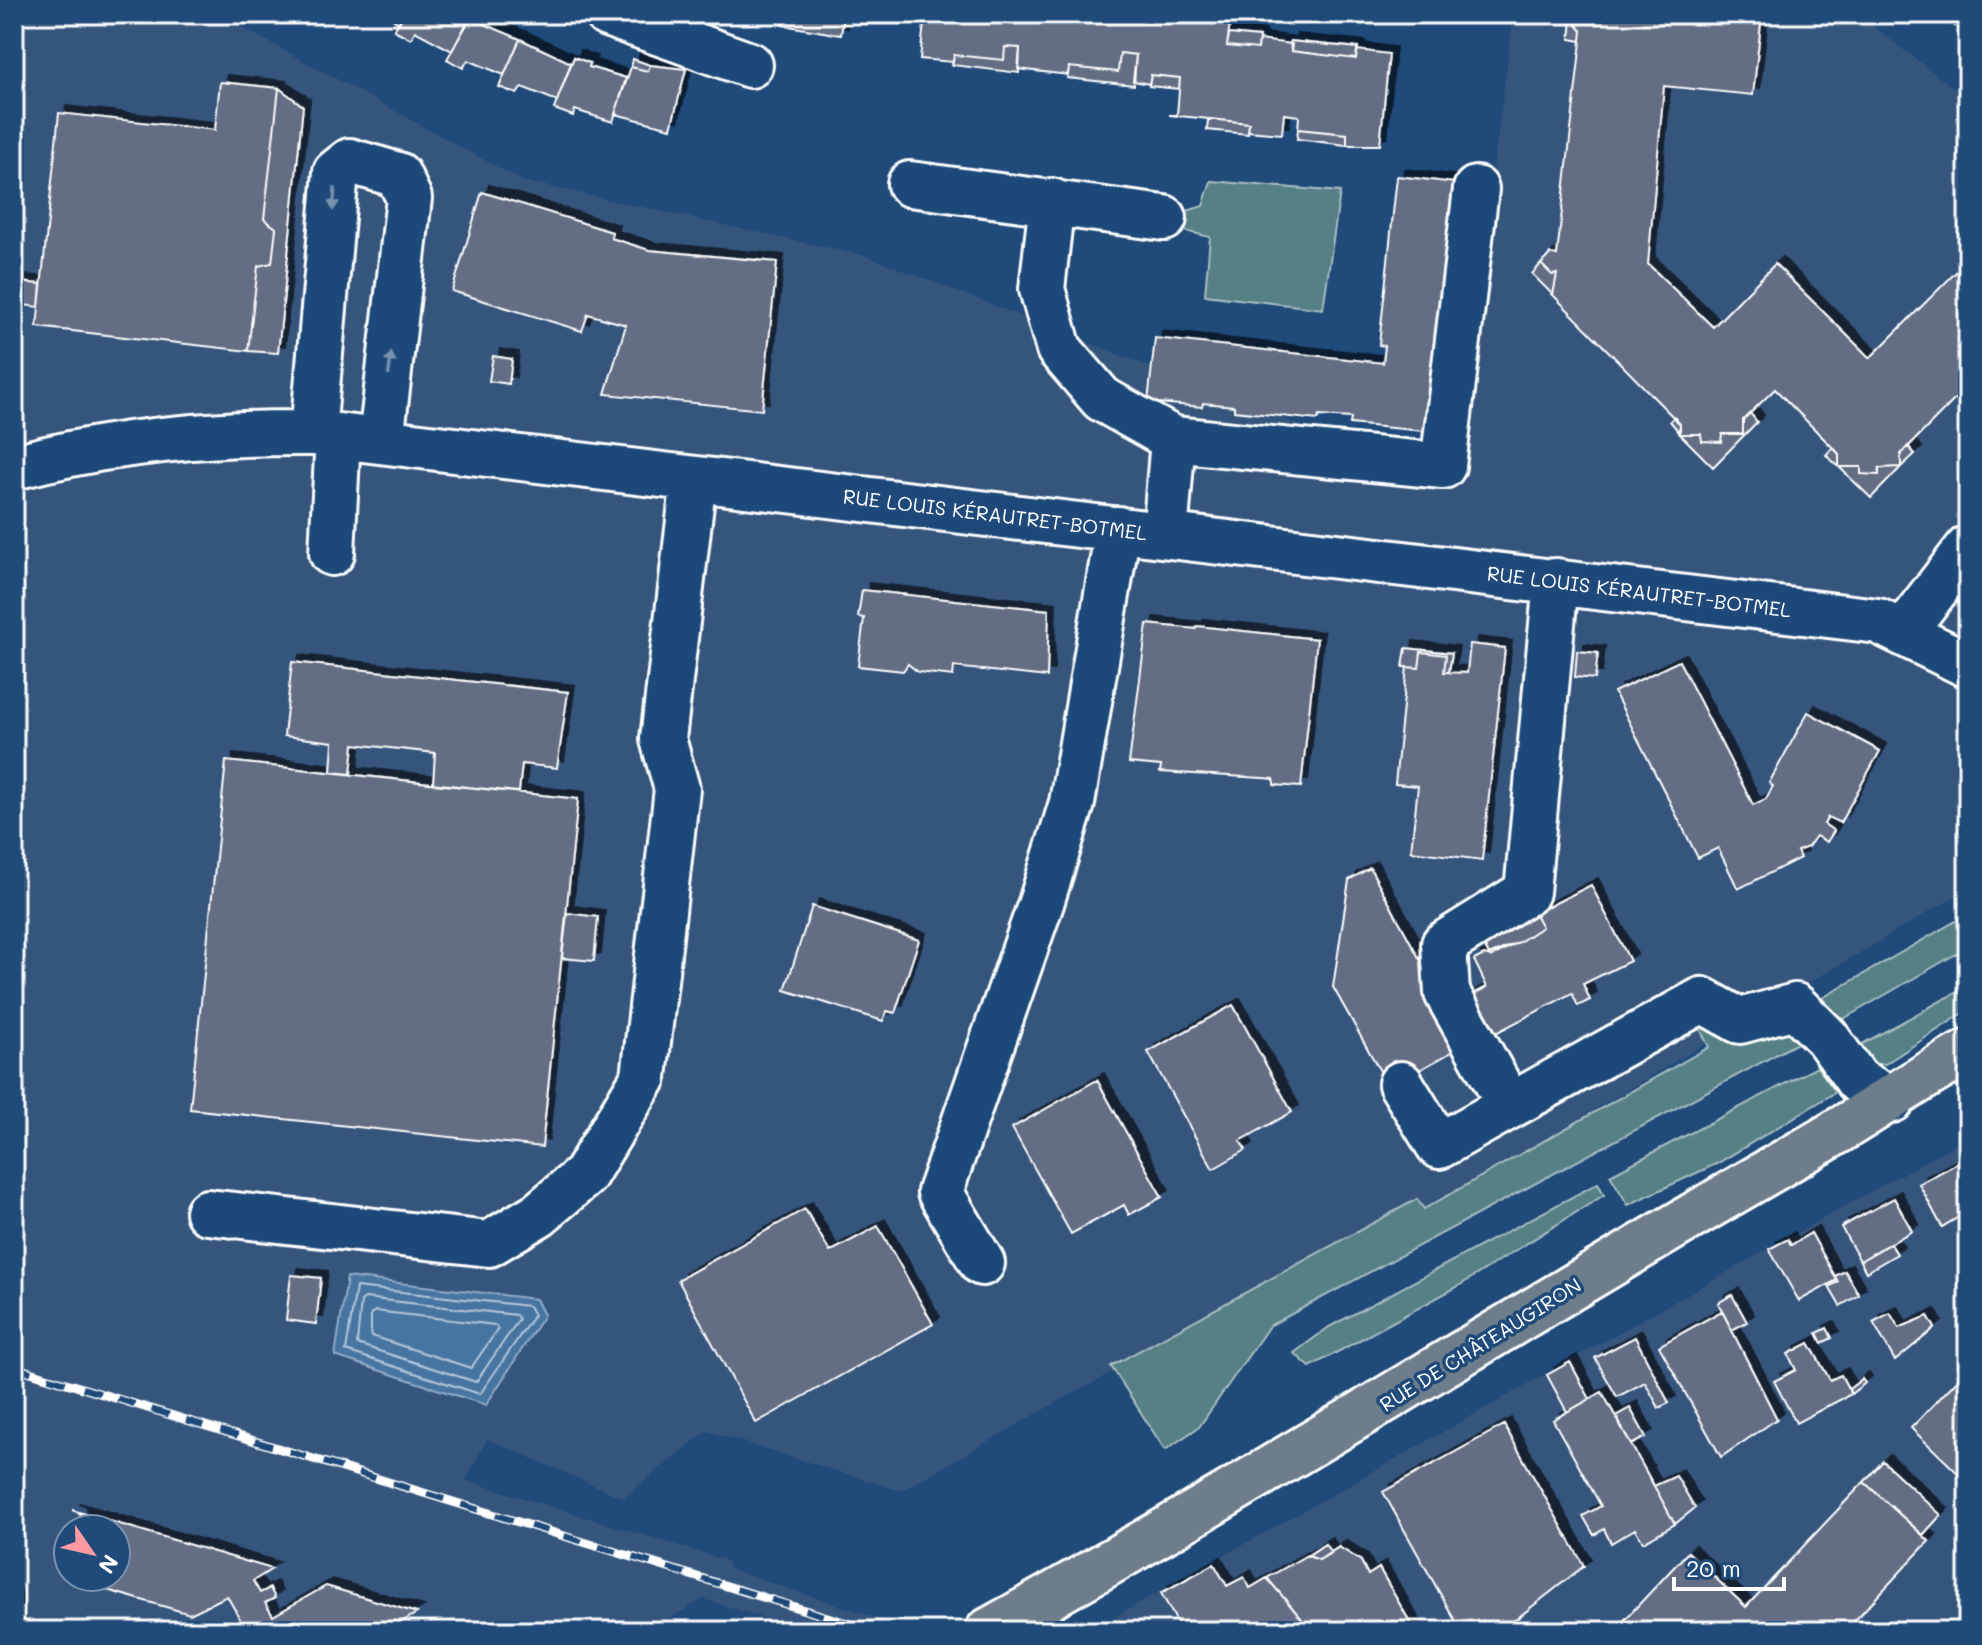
<svg xmlns="http://www.w3.org/2000/svg" width="1982" height="1645" viewBox="0 0 1982 1645" font-family="Mali,sans-serif">
  <style>
    .built { fill: #34547d; fill-rule: evenodd }
    .green { fill: #577f86; stroke: #abbfc2; stroke-width: 2 }
    .water { fill: #4775a2; stroke: #91acc7; stroke-width: 2 }
    .lines { fill: none; stroke-linecap: round; stroke-linejoin: round }
    .shore { stroke: #b5c8da; stroke-width: 2 }
    .building { fill: #646d84; stroke: #fff; stroke-width: 2; filter: url(#shadow) }
    .minor-casing { stroke: #fff; stroke-width: 50 }
    .major-casing { stroke: #fff; stroke-width: 50 }
    .minor { stroke: #1f4a7a; stroke-width: 44 }
    .major { stroke: #6d7d8c; stroke-width: 44 }
    .rail-casing { stroke: #fff; stroke-width: 9 }
    .rail { stroke: #1f4a7a; stroke-width: 6; stroke-dasharray: 18; stroke-linecap: butt }
    .oneway { fill: #7992af }
    .labels { text-anchor: middle; dominant-baseline: central; stroke-width: 7; stroke-linejoin: round; paint-order: stroke }
    .street-label { font-size: 20px; fill: #fff; stroke: #1f4a7a }
  </style>
  <defs>
    <filter id="shadow"><feDropShadow dx="7" dy="-7" stdDeviation="0" flood-color="#0009"/></filter>
  </defs>
  <rect width="100%" height="100%" fill="#1f4a7a"/>
  <filter id="ink" filterUnits="userSpaceOnUse"><feTurbulence type="fractalNoise" baseFrequency=".0125" numOctaves="2"/><feDisplacementMap in="SourceGraphic" scale="16" xChannelSelector="R" yChannelSelector="G"/><feConvolveMatrix kernelMatrix="1 2 1 2 8 2 1 2 1" color-interpolation-filters="sRGB"/></filter>
  <g filter="url(#ink)">
    <path class="built" d="M 14,14 L 218,14 L 523,181 L 867,256 L 1450,484 L 1514,14 L 1857,14 L 1968,99 L 1968,889 L 1424,1210 L 1066,1397 L 901,1491 L 707,1431 L 623,1498 L 487,1439 L 466,1480 L 728,1561 L 730,1569 L 886,1621 L 875,1631 L 806,1631 L 703,1599 L 649,1631 L 14,1631 ZM 68,1529 L 116,1529 L 116,1577 L 68,1577 Z
      M 1968,1137 L 1968,1631 L 1090,1631 L 1627,1328 Z"/>
    <path class="green" d="M 1938,14 L 1968,14 L 1968,37 Z
      M 1211,181 L 1340,192 L 1323,309 L 1205,295 L 1210,237 L 1168,227 L 1164,218 L 1203,206 Z
      M 1968,914 L 1968,947 L 1833,1025 L 1812,1004 Z
      M 1968,986 L 1968,1010 L 1885,1064 L 1871,1064 L 1853,1049 Z
      M 1784,1015 L 1807,1038 L 1269,1326 L 1199,1427 L 1165,1450 L 1111,1366 L 1417,1199 L 1424,1209 L 1709,1047 L 1696,1021 Z
      M 1817,1067 L 1836,1092 L 1718,1163 L 1628,1205 L 1610,1175 Z
      M 1598,1183 L 1604,1195 L 1457,1287 L 1310,1367 L 1294,1353 L 1329,1327 Z"/>
    <path class="water" d="M 347,1277 L 536,1299 L 544,1315 L 486,1405 L 335,1356 Z"/>
    <g class="lines">
      <path class="shore" d="M 356,1287 L 529,1306 L 534,1315 L 480,1394 L 346,1351 Z
        M 365,1298 L 516,1315 L 519,1319 L 476,1382 L 357,1344 L 361,1301 Z
        M 375,1311 L 495,1325 L 498,1329 L 471,1368 L 371,1336 L 371,1314 Z"/>
    </g>
    <path class="building" d="M 385,14 L 404,14 L 399,23 Z
      M 404,14 L 464,14 L 470,17 L 452,51 L 415,31 L 411,39 L 394,30 Z
      M 473,14 L 485,21 L 484,24 L 520,39 L 504,75 L 468,60 L 463,68 L 447,59 Z
      M 784,14 L 844,14 L 841,35 L 782,25 Z
      M 925,14 L 1231,14 L 1227,46 L 1258,49 L 1259,40 L 1292,44 L 1291,51 L 1356,59 L 1357,50 L 1389,54 L 1380,145 L 1347,145 L 1347,134 L 1298,129 L 1299,116 L 1284,114 L 1282,134 L 1248,131 L 1249,123 L 1169,115 L 1177,115 L 1180,78 L 1151,75 L 1149,84 L 1133,81 L 1136,55 L 1120,53 L 1118,72 L 1069,67 L 1068,75 L 1018,69 L 1020,48 L 1005,47 L 1004,60 L 954,55 L 953,62 L 920,59 Z
      M 1579,14 L 1762,14 L 1753,95 L 1664,86 L 1648,264 L 1713,327 L 1775,264 L 1870,358 L 1963,265 L 1968,269 L 1968,386 L 1901,454 L 1901,467 L 1879,468 L 1879,475 L 1861,474 L 1861,467 L 1839,467 L 1839,454 L 1775,389 L 1743,420 L 1743,434 L 1722,434 L 1721,442 L 1702,441 L 1701,434 L 1680,434 L 1680,424 L 1553,295 L 1557,274 L 1552,275 L 1541,264 L 1550,254 L 1557,255 L 1581,41 L 1582,31 L 1572,19 Z
      M 1572,19 L 1582,31 L 1581,41 L 1570,39 Z
      M 1229,34 L 1259,37 L 1258,49 L 1227,46 Z
      M 520,39 L 571,63 L 557,101 L 522,87 L 517,94 L 499,87 Z
      M 1290,41 L 1358,48 L 1356,59 L 1291,51 Z
      M 1005,47 L 1020,48 L 1019,73 L 952,65 L 954,55 L 1004,60 Z
      M 1120,53 L 1136,55 L 1134,85 L 1067,78 L 1069,67 L 1118,72 Z
      M 574,57 L 590,63 L 589,67 L 626,78 L 613,122 L 575,110 L 573,116 L 554,109 Z
      M 633,59 L 650,65 L 648,71 L 631,67 Z
      M 650,65 L 686,69 L 671,128 L 615,114 L 631,67 L 648,71 Z
      M 1151,75 L 1180,78 L 1179,89 L 1149,86 Z
      M 220,82 L 279,88 L 264,219 L 276,228 L 272,263 L 258,266 L 248,351 L 37,327 L 59,113 L 215,130 Z
      M 279,88 L 303,106 L 278,353 L 248,351 L 258,266 L 272,263 L 276,228 L 264,219 Z
      M 1208,119 L 1249,123 L 1248,134 L 1207,130 Z
      M 1298,129 L 1347,134 L 1347,145 L 1297,139 Z
      M 1397,176 L 1463,184 L 1434,432 L 1350,424 L 1351,418 L 1319,416 L 1318,420 L 1234,411 L 1234,406 L 1203,403 L 1202,407 L 1148,402 L 1155,338 L 1383,363 L 1385,346 L 1379,345 Z
      M 482,192 L 612,232 L 611,238 L 649,250 L 777,262 L 762,410 L 605,394 L 626,325 L 588,314 L 582,331 L 452,291 Z
      M 1541,264 L 1552,275 L 1557,274 L 1553,295 L 1532,274 Z
      M 17,282 L 41,284 L 39,307 L 14,304 Z
      M 493,356 L 512,359 L 509,384 L 489,381 Z
      M 1750,413 L 1757,422 L 1713,467 L 1680,434 L 1701,434 L 1702,441 L 1721,442 L 1722,434 L 1743,434 L 1743,420 Z
      M 1674,417 L 1680,424 L 1679,432 L 1670,421 Z
      M 1908,446 L 1915,454 L 1901,467 L 1901,454 Z
      M 1833,447 L 1839,454 L 1839,467 L 1826,455 Z
      M 1839,467 L 1861,467 L 1861,474 L 1879,475 L 1879,468 L 1901,467 L 1871,498 Z
      M 862,590 L 1049,610 L 1047,677 L 954,667 L 953,676 L 918,672 L 908,664 L 903,671 L 858,666 L 864,618 L 858,617 Z
      M 1147,624 L 1196,629 L 1197,626 L 1317,639 L 1301,787 L 1274,785 L 1274,779 L 1263,778 L 1160,772 L 1161,766 L 1129,763 Z
      M 1470,644 L 1505,648 L 1482,860 L 1411,851 L 1418,786 L 1395,784 L 1407,667 L 1419,668 L 1421,652 L 1446,655 L 1444,672 L 1467,673 Z
      M 1406,648 L 1452,653 L 1449,672 L 1444,672 L 1446,655 L 1421,652 L 1419,668 L 1403,667 Z
      M 1577,651 L 1598,653 L 1595,679 L 1575,677 Z
      M 1679,661 L 1753,805 L 1766,799 L 1773,786 L 1769,783 L 1808,712 L 1880,751 L 1840,823 L 1828,817 L 1824,824 L 1834,831 L 1827,842 L 1816,836 L 1808,847 L 1797,851 L 1800,858 L 1738,889 L 1718,848 L 1698,858 L 1614,692 Z
      M 292,662 L 568,692 L 557,768 L 522,764 L 519,792 L 433,784 L 435,753 L 354,744 L 351,774 L 331,772 L 333,742 L 284,736 Z
      M 226,761 L 578,799 L 542,1147 L 190,1109 Z
      M 1370,868 L 1466,1044 L 1389,1087 L 1333,987 L 1349,880 Z
      M 1591,885 L 1630,961 L 1583,984 L 1590,1000 L 1578,1006 L 1572,993 L 1492,1035 L 1470,996 L 1487,987 L 1474,960 L 1484,955 L 1491,957 L 1519,942 L 1542,927 L 1535,914 L 1530,916 Z
      M 812,906 L 919,940 L 895,1013 L 887,1011 L 883,1021 L 785,990 Z
      M 567,913 L 598,917 L 594,961 L 562,958 Z
      M 1535,914 L 1542,927 L 1519,942 L 1489,955 L 1481,939 Z
      M 1233,1005 L 1292,1112 L 1240,1141 L 1246,1150 L 1213,1169 L 1148,1052 Z
      M 1097,1080 L 1162,1197 L 1129,1215 L 1124,1205 L 1071,1234 L 1012,1128 Z
      M 1967,1158 L 1968,1216 L 1962,1215 L 1942,1227 L 1919,1184 Z
      M 1894,1198 L 1912,1231 L 1860,1261 L 1841,1227 Z
      M 805,1209 L 830,1252 L 878,1226 L 933,1324 L 756,1423 L 678,1280 Z
      M 1811,1233 L 1837,1280 L 1799,1301 L 1769,1249 L 1788,1239 L 1791,1245 Z
      M 1890,1243 L 1897,1254 L 1866,1272 L 1860,1261 Z
      M 1845,1271 L 1859,1295 L 1840,1306 L 1829,1287 L 1838,1282 L 1835,1276 Z
      M 291,1275 L 321,1278 L 316,1324 L 286,1320 Z
      M 1732,1295 L 1747,1322 L 1732,1330 L 1718,1303 Z
      M 1722,1311 L 1777,1419 L 1721,1457 L 1659,1346 Z
      M 1890,1313 L 1899,1328 L 1928,1316 L 1935,1328 L 1895,1361 L 1873,1322 Z
      M 1827,1328 L 1832,1338 L 1822,1343 L 1817,1333 Z
      M 1635,1337 L 1669,1403 L 1659,1408 L 1645,1382 L 1617,1397 L 1595,1358 Z
      M 1809,1343 L 1830,1380 L 1841,1375 L 1851,1394 L 1796,1423 L 1774,1381 L 1796,1370 L 1788,1354 Z
      M 1570,1362 L 1590,1399 L 1567,1412 L 1547,1375 Z
      M 1968,1369 L 1968,1483 L 1911,1428 Z
      M 1862,1379 L 1865,1383 L 1851,1394 L 1849,1389 Z
      M 1602,1392 L 1675,1524 L 1643,1542 L 1635,1529 L 1611,1543 L 1604,1529 L 1594,1535 L 1583,1516 L 1601,1506 L 1553,1420 Z
      M 1630,1408 L 1646,1437 L 1631,1445 L 1616,1416 Z
      M 1504,1425 L 1584,1566 L 1501,1631 L 1461,1631 L 1383,1492 Z
      M 1883,1461 L 1941,1515 L 1923,1535 L 1864,1482 Z
      M 1676,1476 L 1695,1508 L 1675,1524 L 1654,1486 Z
      M 1864,1482 L 1929,1541 L 1845,1631 L 1614,1631 L 1688,1552 L 1746,1607 Z
      M 72,1510 L 272,1569 L 253,1581 L 260,1593 L 270,1588 L 275,1598 L 265,1603 L 273,1616 L 326,1586 L 417,1613 L 385,1631 L 247,1631 L 227,1596 L 190,1614 L 79,1582 L 80,1577 L 116,1577 L 116,1529 L 82,1529 L 80,1513 Z
      M 1325,1544 L 1331,1553 L 1319,1560 L 1307,1556 Z
      M 1339,1547 L 1361,1561 L 1368,1575 L 1379,1568 L 1415,1631 L 1312,1631 L 1267,1578 L 1307,1555 L 1319,1560 Z
      M 1214,1564 L 1227,1586 L 1244,1577 L 1250,1588 L 1267,1578 L 1312,1631 L 1182,1631 L 1161,1593 Z
      M 14,1595 L 18,1631 L 14,1631 Z"/>
    <g class="lines">
      <g class="minor-casing">
        <path id="minor" d="M 607,14 L 750,65
          M 910,184 L 1164,218
          M 1052,201 L 1042,289 L 1059,349 L 1102,399 L 1173,439 L 1165,535
          M 313,433 L 336,172 L 350,161 L 398,175 L 409,198 L 381,441
          M 1173,439 L 1443,466 L 1476,189
          M 14,467 C 113,441 211,432 313,433 L 1878,621 L 1968,665
          M 332,553 L 338,436
          M 1556,581 L 1527,892 L 1444,944 L 1447,993 L 1510,1106 L 1702,1000 L 1740,1021 L 1795,1006 L 1827,1038 L 1858,1081 L 1892,1100
          M 1903,632 L 1968,548
          M 1401,1084 L 1439,1146 L 1510,1106
          M 208,1212 L 489,1244 L 539,1214 L 585,1175 L 644,1077 L 677,789 L 663,739 L 694,479
          M 982,1263 L 940,1192 L 1041,903 L 1072,803 L 1118,529"/>
      </g>
      <g class="major-casing">
        <path id="major" d="M 988,1631 C 1269,1476 1539,1302 1818,1143 C 1868,1114 1917,1079 1968,1052"/>
      </g>
      <use href="#minor" class="minor"/>
      <use href="#major" class="major"/>
      <g class="rail-casing">
        <path id="rail" d="M 14,1367 L 873,1631"/>
      </g>
      <use href="#rail" class="rail"/>
    </g>
    <defs><path id="oneway-solid" d="M-6-.8H1V-3.2L6.5 0L1 3.2V.8H-6Z" transform="scale(2)"/></defs>
    <g class="oneway">
      <use href="#oneway-solid" transform="translate(334 199) rotate(95)"/>
      <use href="#oneway-solid" transform="translate(390 364) rotate(-83)"/>
    </g>
  </g>
  <g class="labels">
    <g class="street-label">
      <text transform="translate(995 514) rotate(7)">RUE LOUIS KÉRAUTRET-BOTMEL</text>
      <text transform="translate(1639 591) rotate(7)">RUE LOUIS KÉRAUTRET-BOTMEL</text>
      <text transform="translate(1480 1344) rotate(-32)">RUE DE CHÂTEAUGIRON</text>
    </g>
  </g>
  <rect width="1982" height="1645" fill="none" stroke="#1f4a7a" stroke-width="48"/>
  <rect x="24" y="24" width="1934" height="1597" fill="none" stroke="#fff" stroke-width="3" filter="url(#ink)"/>
  <g transform="translate(92 1553) rotate(124)"><circle r="38" fill="#1f4a7a" stroke="#7992af" stroke-width="2"/>
  <path d="M0-6L14 30L0 20L-14 30Z" fill="#ff9aa2"/>
  <text y="-12" font-size="22" font-weight="bold" text-anchor="middle" fill="#ffffff">N</text>
  </g>
  <path d="M1674 1577v12h110v-12" fill="none" stroke="#ffffff" stroke-width="4"/>
  <text x="1686" y="1577" font-size="24" fill="#ffffff" stroke="#1f4a7a" stroke-width="6" paint-order="stroke">20 m</text>
</svg>
